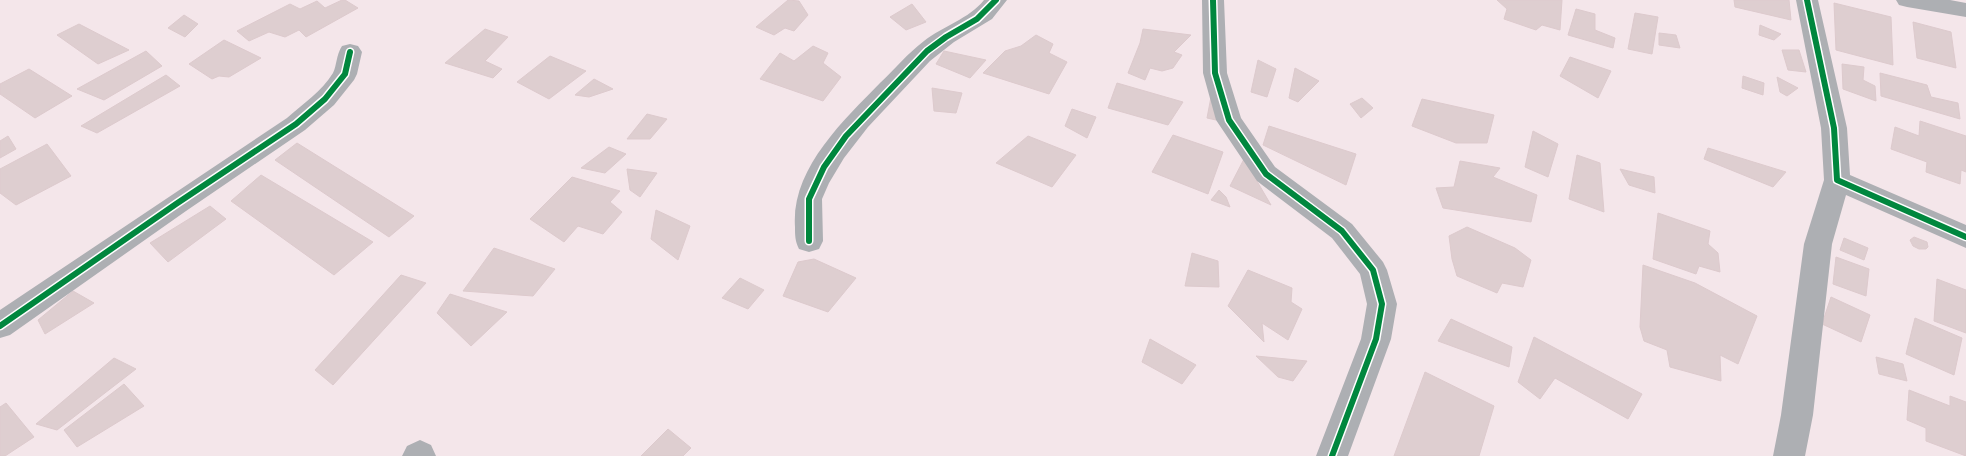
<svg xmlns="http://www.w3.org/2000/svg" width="1966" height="456" viewBox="0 0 1966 456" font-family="'Source Serif 4',serif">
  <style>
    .building { fill: #deced0; stroke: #ddcacd }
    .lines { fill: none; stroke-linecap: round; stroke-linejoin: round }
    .minor { fill: #adafb3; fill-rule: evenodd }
    .cycleway-casing { stroke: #fff; stroke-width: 9 }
    .cycleway { stroke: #00873e; stroke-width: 6 }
  </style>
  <rect width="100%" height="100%" fill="#f4e6ea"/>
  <path class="building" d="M 342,0 L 345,0 L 358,8 L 306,37 L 299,30 L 285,37 L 269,32 L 249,41 L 237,31 L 290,4 L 300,9 L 317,1 L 325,8 Z
    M 788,0 L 799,1 L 808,15 L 794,31 L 785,28 L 774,35 L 756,27 Z
    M 1497,0 L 1562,0 L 1560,30 L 1542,25 L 1536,30 L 1504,19 L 1507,9 Z
    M 1734,0 L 1789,0 L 1791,20 L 1735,7 Z
    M 1834,3 L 1891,17 L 1893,65 L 1836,50 Z
    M 912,4 L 926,22 L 906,30 L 890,17 Z
    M 1576,9 L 1595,14 L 1595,30 L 1615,38 L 1613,48 L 1568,35 Z
    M 1635,13 L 1658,17 L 1652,54 L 1628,49 Z
    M 184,15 L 198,24 L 185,37 L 168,28 Z
    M 1913,22 L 1951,32 L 1956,68 L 1917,58 Z
    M 79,24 L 129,50 L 98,64 L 57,35 Z
    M 1760,25 L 1781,34 L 1774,40 L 1759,35 Z
    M 485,29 L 508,37 L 485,61 L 502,69 L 493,78 L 445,63 Z
    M 1143,29 L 1191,35 L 1174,52 L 1182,55 L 1173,68 L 1162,71 L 1150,68 L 1145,80 L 1128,73 L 1140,43 Z
    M 1659,33 L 1676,35 L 1680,48 L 1659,45 Z
    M 1036,35 L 1053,44 L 1049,53 L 1067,62 L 1049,94 L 983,73 L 1005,51 L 1021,46 Z
    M 224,40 L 261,58 L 229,77 L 219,76 L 212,79 L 189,64 Z
    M 813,46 L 828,53 L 823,63 L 841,77 L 823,101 L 760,79 L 780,53 L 794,61 Z
    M 1782,50 L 1799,50 L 1806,72 L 1788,70 Z
    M 146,51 L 162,66 L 104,100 L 77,89 Z
    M 944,51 L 986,60 L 970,78 L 936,64 Z
    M 550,56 L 586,71 L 549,99 L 517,82 Z
    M 1570,57 L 1611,71 L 1598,98 L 1560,76 Z
    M 1258,60 L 1276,69 L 1267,97 L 1251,92 Z
    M 1842,64 L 1864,67 L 1863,80 L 1875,86 L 1876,101 L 1843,89 Z
    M 1295,68 L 1319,81 L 1298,102 L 1289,98 Z
    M 29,69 L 72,96 L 35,118 L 0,94 L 0,84 Z
    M 1880,73 L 1927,85 L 1931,97 L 1958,103 L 1960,119 L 1881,96 Z
    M 166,75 L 180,86 L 97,133 L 81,126 Z
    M 1743,76 L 1764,83 L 1763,95 L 1742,88 Z
    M 1777,77 L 1798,88 L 1787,96 L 1780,92 Z
    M 594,79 L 613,89 L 589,97 L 575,95 Z
    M 1117,83 L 1183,102 L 1168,125 L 1108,108 Z
    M 932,88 L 962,93 L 956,113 L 934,111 Z
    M 1211,97 L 1216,120 L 1207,118 Z
    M 1362,98 L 1373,108 L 1361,118 L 1350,104 Z
    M 1422,99 L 1494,115 L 1487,143 L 1456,143 L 1412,126 Z
    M 1072,109 L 1096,117 L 1087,138 L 1065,126 Z
    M 647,114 L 667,119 L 650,139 L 627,139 Z
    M 1920,121 L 1966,136 L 1966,172 L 1961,170 L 1960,184 L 1926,172 L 1927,162 L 1891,149 L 1895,127 L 1919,136 Z
    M 1269,126 L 1356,154 L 1346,185 L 1263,145 Z
    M 1533,131 L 1558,144 L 1548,177 L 1525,167 Z
    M 1173,135 L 1223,152 L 1208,194 L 1152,172 Z
    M 8,136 L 16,149 L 0,158 L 0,141 Z
    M 1028,136 L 1076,155 L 1052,187 L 996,163 Z
    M 297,143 L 414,216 L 389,237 L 275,160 Z
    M 47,144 L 71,176 L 16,205 L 0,193 L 0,169 Z
    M 609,147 L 626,154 L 605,173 L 581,168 Z
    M 1708,148 L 1786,172 L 1773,187 L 1704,159 Z
    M 1577,155 L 1600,163 L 1604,212 L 1569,199 Z
    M 1244,159 L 1271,205 L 1230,186 Z
    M 1460,161 L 1500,168 L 1493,177 L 1537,195 L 1531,222 L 1443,208 L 1436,188 L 1454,187 Z
    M 627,169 L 657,173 L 640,197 L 630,190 Z
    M 1620,169 L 1654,177 L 1655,193 L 1629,185 Z
    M 261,175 L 373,242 L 334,275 L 231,201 Z
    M 572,177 L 620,191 L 610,202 L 622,212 L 603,234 L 578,226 L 564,242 L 530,219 Z
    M 1219,190 L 1226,197 L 1230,207 L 1211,200 Z
    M 210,206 L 226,219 L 168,262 L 150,243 Z
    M 656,210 L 690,226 L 678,260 L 651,239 Z
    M 1658,213 L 1710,231 L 1708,244 L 1718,253 L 1720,272 L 1699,266 L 1696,274 L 1653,259 Z
    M 1467,227 L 1515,248 L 1531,260 L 1523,287 L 1502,283 L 1497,293 L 1457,276 L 1452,259 L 1449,236 Z
    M 1914,237 L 1927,242 L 1928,247 L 1926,249 L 1919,249 L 1913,246 L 1910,240 Z
    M 1844,238 L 1868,248 L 1864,260 L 1840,250 Z
    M 494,248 L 555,269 L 533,296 L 463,291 Z
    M 1192,253 L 1218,261 L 1219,287 L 1185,286 Z
    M 1836,257 L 1869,269 L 1866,296 L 1833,284 Z
    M 814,259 L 856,278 L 828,312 L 783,296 L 798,262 Z
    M 1643,265 L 1695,283 L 1757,316 L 1738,364 L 1720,355 L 1721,381 L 1670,367 L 1667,350 L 1644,341 L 1640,327 Z
    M 1248,270 L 1292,288 L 1291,302 L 1302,309 L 1288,340 L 1262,323 L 1264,342 L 1228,306 Z
    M 401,275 L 426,283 L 333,385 L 315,370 Z
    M 740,278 L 764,290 L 748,309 L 722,298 Z
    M 1937,279 L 1966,290 L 1966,333 L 1934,321 Z
    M 73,291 L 94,303 L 45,334 L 38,320 Z
    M 450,294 L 507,312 L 471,346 L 437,313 Z
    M 1831,297 L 1870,315 L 1861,342 L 1822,324 Z
    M 1915,318 L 1962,338 L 1954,375 L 1906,354 Z
    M 1451,319 L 1512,347 L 1509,367 L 1438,341 Z
    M 1534,337 L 1642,394 L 1628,419 L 1555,378 L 1540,399 L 1518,382 Z
    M 1150,339 L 1196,365 L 1182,384 L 1142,362 Z
    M 1256,356 L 1307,361 L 1293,381 L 1278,377 Z
    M 1876,357 L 1903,364 L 1907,381 L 1879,374 Z
    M 114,358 L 136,369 L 57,430 L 36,424 Z
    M 1425,372 L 1494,406 L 1479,456 L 1394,456 Z
    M 124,384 L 144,406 L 77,447 L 64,430 Z
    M 1909,390 L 1950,406 L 1950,396 L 1966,402 L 1966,456 L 1926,441 L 1926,428 L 1907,420 Z
    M 6,403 L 34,437 L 5,456 L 0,456 L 0,407 Z
    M 668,429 L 691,448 L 683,456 L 641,456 Z"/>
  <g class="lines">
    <path class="minor" d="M 984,0 L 1007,0 L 992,19 L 954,42 L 930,61 L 868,127 L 844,158 L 829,183 L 822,199 L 823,241 L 819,249 L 809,252 L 799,249 C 795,241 795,235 795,227 C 791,169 843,121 880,83 C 895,69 908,53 924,41 C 943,26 969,19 984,0 Z
      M 1202,0 L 1224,0 L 1227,73 L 1241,118 L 1275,167 L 1352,224 L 1383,262 L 1387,270 L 1397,304 L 1391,339 L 1348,456 L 1316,456 L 1361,339 L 1367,304 L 1360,274 L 1332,238 L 1257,181 L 1216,120 L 1203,73 Z
      M 1796,0 L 1818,0 L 1847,128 L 1850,175 L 1966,225 L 1966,248 L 1846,195 L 1832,244 L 1813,415 L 1805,456 L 1773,456 L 1781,415 L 1804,244 L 1824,180 L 1821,128 Z
      M 1896,0 L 1950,0 L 1966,3 L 1966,17 L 1907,7 L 1899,5 Z
      M 350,44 L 358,46 L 362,52 L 357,74 L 354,80 L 334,105 L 305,130 L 186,211 L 10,335 L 0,338 L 0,310 L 287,118 C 303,104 322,91 333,73 C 337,65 336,55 342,46 Z
      M 420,440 L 431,445 L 436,456 L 402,456 L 407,446 Z"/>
    <g class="cycleway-casing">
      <path id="cycleway" d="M 1213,0 L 1215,73 L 1229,120 L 1266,174 L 1342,231 L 1373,270 L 1382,304 L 1376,339 L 1332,456
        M 1807,0 L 1834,128 L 1837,180 L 1966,237
        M 809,241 L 809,199 L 824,167 L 846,136 L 927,51 L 946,37 L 977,19 L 996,0
        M 0,326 L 176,204 L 296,124 L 325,99 L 345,74 L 350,52"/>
    </g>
    <use href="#cycleway" class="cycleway"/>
  </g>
</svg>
